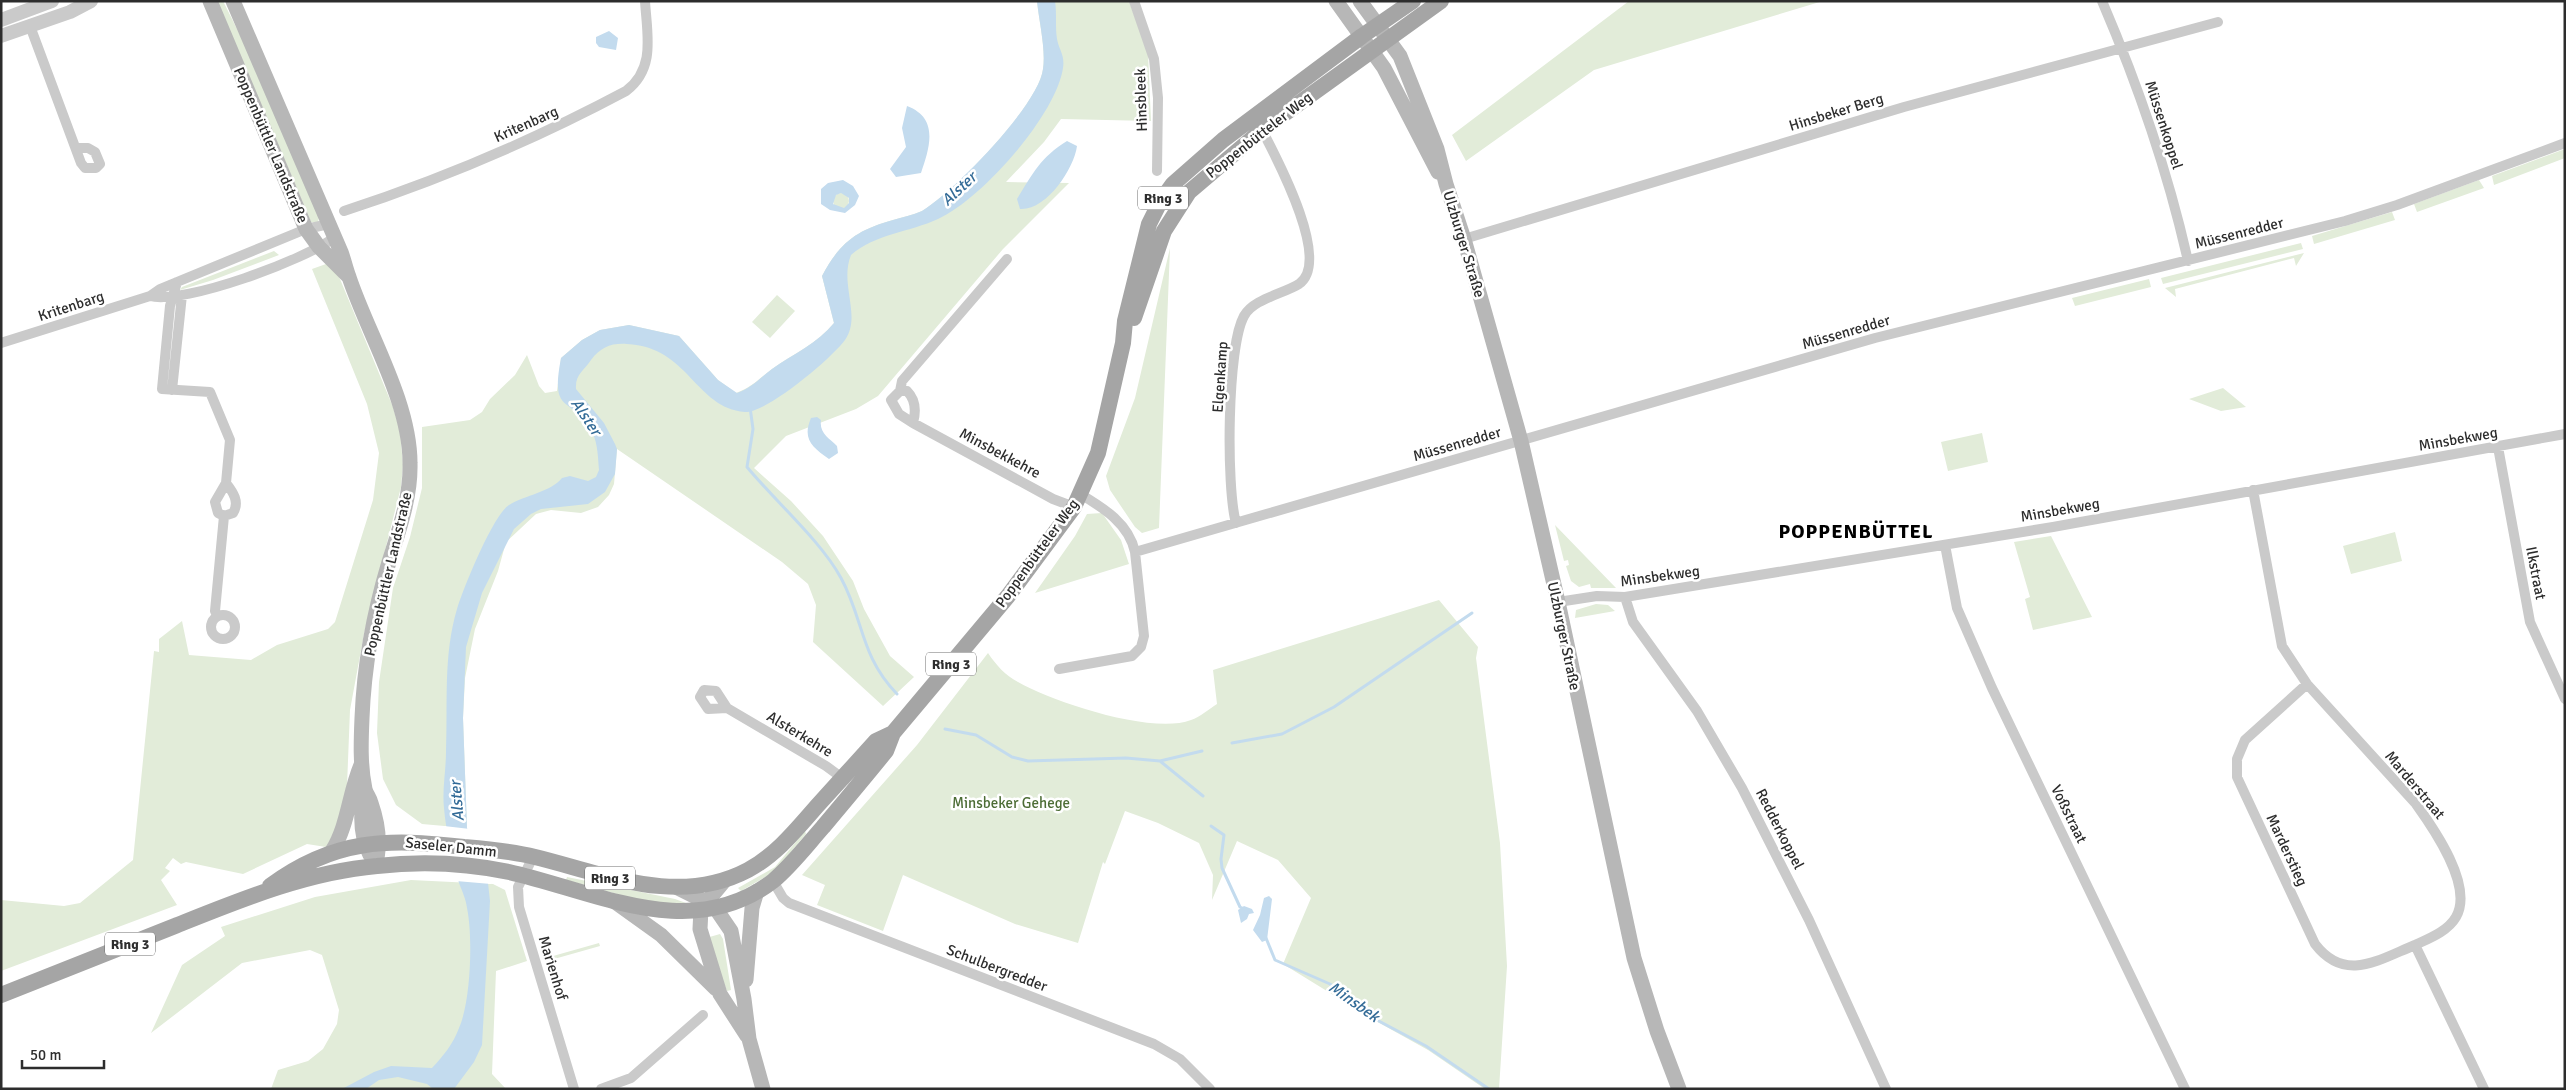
<svg xmlns="http://www.w3.org/2000/svg" width="2566" height="1090" viewBox="0 0 2566 1090" font-family="Signika,sans-serif">
  <style>
    .green { fill: #e2ecd9 }
    .water { fill: #c3dbee; fill-rule: evenodd }
    .pier { fill: #fff }
    .lines { fill: none; stroke-linecap: round; stroke-linejoin: round }
    .stream { stroke: #c3dbee; stroke-width: 3 }
    .minor { stroke: #cacaca; stroke-width: 10 }
    .tertiary { stroke: #cacaca; stroke-width: 14 }
    .secondary { stroke: #b7b7b7; stroke-width: 15 }
    .primary { stroke: #a5a5a5; stroke-width: 16 }
    .labels { text-anchor: middle; dominant-baseline: central; stroke-width: 5; stroke-linejoin: round; paint-order: stroke }
    .shield { fill: #fff; stroke: #6c6c6c; stroke-width: 1 }
    .shield-label { font-size: 14px; font-weight: bold; fill: #2d2d2d }
    .street-label { font-size: 15px; fill: #2d2d2d; stroke: #fff }
    .park-label { font-size: 15px; fill: #4d6d36; stroke: #fff }
    .water-label { font-size: 16px; font-style: italic; fill: #336b97; stroke: #fff }
    .district-label { font-size: 20px; font-weight: bold; letter-spacing: 1px; fill: #000; stroke: #fff }
  </style>
  <rect width="100%" height="100%" fill="#fff"/>
  <path class="green" d="M 217,1 L 223,1 L 251,57 L 319,217 L 318,223 L 311,222 Z
    M 1037,1 L 1129,1 L 1148,53 L 1151,121 L 1061,119 L 1044,142 L 1006,182 L 1069,183 L 1003,249 L 878,396 L 856,409 L 786,436 L 754,468 L 791,501 L 823,536 L 853,581 L 864,609 L 890,656 L 914,677 L 883,706 L 813,642 L 816,605 L 808,584 L 782,562 L 617,449 L 614,484 L 609,495 L 598,507 L 581,513 L 551,510 L 536,514 L 506,542 L 498,571 L 475,629 L 465,678 L 463,718 L 467,828 L 422,824 L 396,805 L 383,779 L 377,733 L 379,682 L 393,588 L 410,537 L 422,488 L 422,427 L 470,420 L 482,412 L 490,399 L 515,375 L 527,355 L 539,386 L 545,393 L 557,391 L 561,358 L 582,340 L 600,330 L 629,325 L 679,336 L 718,380 L 736,393 C 751,388 760,378 772,369 C 793,354 818,343 834,323 L 822,276 C 840,242 857,230 893,220 C 902,217 913,215 922,211 C 954,192 1039,105 1043,69 C 1046,50 1039,21 1037,1 Z
    M 1629,1 L 1823,1 L 1594,70 L 1466,161 L 1452,135 Z
    M 2565,149 L 2565,158 L 2494,185 L 2492,176 Z
    M 2479,180 L 2484,188 L 2417,212 L 2414,204 Z
    M833 201a8 8 0 1 1 16 0a8 8 0 1 1-16 0Z
    M 2392,212 L 2395,220 L 2314,244 L 2312,236 Z
    M 2301,243 L 2303,249 L 2163,284 L 2161,278 Z
    M 1170,248 L 1159,528 L 1142,533 L 1135,527 L 1110,490 L 1106,476 L 1135,398 Z
    M 274,251 L 279,255 L 213,280 L 180,290 L 182,287 Z
    M 2304,253 L 2296,266 L 2294,258 L 2175,289 L 2176,297 L 2165,288 Z
    M 326,264 L 332,265 L 340,279 L 393,407 L 400,431 L 403,465 L 401,487 L 364,634 L 350,710 L 347,786 L 337,830 L 326,847 L 307,844 L 243,874 L 186,862 L 181,864 L 173,858 L 165,868 L 170,871 L 161,880 L 177,905 L 1,971 L 1,900 L 64,906 L 80,903 L 133,860 L 154,651 L 159,652 L 159,639 L 182,621 L 189,655 L 251,660 L 277,645 L 328,629 L 335,622 L 373,500 L 379,453 L 367,404 L 312,269 Z
    M 2149,279 L 2151,287 L 2075,306 L 2072,298 Z
    M 777,295 L 795,311 L 770,338 L 752,322 Z
    M 2223,388 L 2246,407 L 2221,411 L 2189,399 Z
    M 1982,433 L 1988,462 L 1948,471 L 1941,442 Z
    M 1102,513 L 1121,540 L 1129,564 L 1035,593 L 1075,536 L 1087,514 Z
    M 1555,525 L 1616,588 L 1591,588 L 1590,584 L 1579,587 L 1571,581 L 1566,566 L 1569,565 L 1568,560 L 1564,561 Z
    M 2395,532 L 2402,561 L 2351,574 L 2343,546 Z
    M 2051,536 L 2092,617 L 2033,630 L 2025,599 L 2030,597 L 2014,542 Z
    M 1439,600 L 1478,647 L 1476,658 L 1500,843 L 1507,966 L 1499,1089 L 1485,1089 L 1428,1050 L 1374,1020 L 1283,964 L 1311,898 L 1278,860 L 1237,841 L 1212,900 L 1213,875 L 1199,843 L 1158,823 L 1125,811 L 1105,864 L 1103,862 L 1078,943 L 1015,924 L 903,875 L 883,931 L 817,905 L 825,885 L 802,875 L 917,745 L 988,653 C 996,665 1005,675 1018,682 C 1053,702 1152,735 1191,720 C 1200,717 1209,709 1217,704 L 1213,670 Z
    M 1596,604 L 1608,605 L 1615,611 L 1575,618 L 1576,610 Z
    M 805,831 L 806,834 L 774,872 L 741,891 L 738,888 L 775,867 Z
    M 567,877 L 675,899 L 686,903 L 650,903 L 566,880 Z
    M 411,880 L 493,884 L 505,890 L 527,961 L 496,971 L 492,1074 L 506,1089 L 271,1089 L 278,1070 L 308,1061 L 323,1049 L 337,1024 L 339,1010 L 322,955 L 310,950 L 242,963 L 151,1033 L 182,965 L 225,936 L 221,927 L 315,897 Z
    M 720,934 L 723,939 L 731,990 L 727,991 L 706,938 Z
    M 599,943 L 600,946 L 547,961 L 546,958 Z"/>
  <path class="water" d="M 1037,1 L 1055,1 C 1057,14 1055,27 1057,39 C 1059,50 1065,55 1063,68 C 1056,115 982,199 938,219 C 910,232 875,234 851,255 C 839,284 862,316 845,340 C 832,358 767,413 745,412 C 695,408 689,347 627,344 C 611,343 601,347 591,360 C 584,371 575,374 576,389 L 604,423 L 615,444 L 617,449 L 615,474 L 605,492 L 588,504 L 541,509 L 531,514 L 514,529 L 482,593 L 466,647 L 463,718 L 467,828 L 488,883 L 490,901 L 482,1045 L 474,1062 L 454,1089 L 433,1089 L 427,1084 L 398,1077 L 379,1080 L 366,1089 L 342,1089 L 374,1072 L 391,1066 L 432,1068 C 444,1055 453,1044 459,1028 C 471,1001 473,936 467,908 C 466,899 462,891 459,883 C 453,859 446,833 444,808 C 442,790 446,770 446,752 C 448,704 443,656 457,609 C 463,589 493,515 509,505 C 525,495 551,492 562,478 L 570,476 L 588,481 L 596,477 L 599,470 C 598,459 598,443 592,432 C 570,393 550,417 561,358 L 582,340 L 600,330 L 629,325 L 679,336 L 718,380 L 737,393 C 751,388 760,378 772,369 C 793,354 818,343 834,323 L 822,276 C 840,242 857,230 893,220 C 902,217 913,215 922,211 C 953,192 1039,105 1043,69 C 1046,50 1039,21 1037,1 Z
    M 609,31 L 618,38 L 616,50 L 599,47 L 596,43 L 596,37 Z
    M 907,106 C 939,118 930,147 921,173 L 896,177 L 890,169 L 906,147 L 902,128 Z
    M 1067,141 L 1077,146 C 1074,169 1046,211 1020,209 L 1017,199 C 1033,173 1041,157 1067,141 Z
    M 843,180 L 853,186 L 859,196 L 855,205 L 845,213 L 830,210 L 821,204 L 821,189 L 828,183 ZM 841,193 L 849,198 L 849,203 L 844,208 L 833,204 L 836,195 Z
    M 817,417 L 821,420 C 819,433 829,438 837,446 L 838,453 L 829,459 C 812,447 802,439 811,418 Z
    M 1269,896 L 1272,899 L 1267,940 L 1262,942 L 1253,930 L 1260,915 L 1264,898 Z
    M 1244,906 L 1252,909 L 1254,913 L 1249,914 L 1247,919 L 1241,923 L 1238,910 Z"/>
  <path class="pier" d="M 444,826 L 470,829 L 491,884 L 456,881 Z"/>
  <g class="lines">
    <path class="stream" d="M 750,407 L 753,429 L 747,467 C 775,501 821,541 841,578 C 864,620 860,656 897,694
      M 945,729 L 976,735 L 1012,757 L 1028,761 L 1126,758 L 1160,761 L 1203,796
      M 1232,743 L 1282,734 L 1334,707 L 1472,613
      M 1160,761 L 1202,751
      M 1211,826 L 1224,835 L 1221,859 L 1222,868 L 1240,907 L 1244,909
      M 1266,938 L 1275,960 L 1330,984 L 1375,1019 L 1426,1046 L 1489,1089"/>
    <path class="minor" d="M 1134,1 L 1154,59 L 1158,98 L 1157,171
      M 2102,1 C 2138,85 2168,172 2188,261
      M 30,26 L 81,163 L 85,168 L 96,168 L 100,164 L 95,152 L 88,148 L 76,148
      M 344,211 C 442,179 536,139 626,91 C 656,68 647,35 645,1
      M 1464,239 L 1904,107 L 2218,22
      M 177,282 L 170,306 L 162,389 L 210,392 L 230,440 L 226,483 L 215,502 L 218,513 L 224,516 L 233,513 C 240,502 233,492 226,483
      M 150,296 C 184,305 307,259 335,237
      M 1,343 L 150,296 L 160,289 L 306,229 L 329,224
      M 172,390 L 182,295
      M 900,391 L 902,381 L 1007,259
      M 913,423 L 899,414 L 891,400 L 900,391 L 907,391 C 916,400 916,412 913,423 L 1053,499 L 1074,507
      M 2498,447 L 2530,622 L 2565,699
      M 2253,490 L 2282,646 L 2307,684 L 2416,804 C 2434,829 2474,886 2456,917 C 2448,931 2430,938 2415,945 L 2484,1089
      M 1080,494 C 1104,508 1129,524 1135,552
      M 1236,523 C 1226,487 1227,347 1244,316 C 1253,299 1283,294 1299,284 C 1332,261 1276,157 1262,130
      M 1945,545 L 1957,608 L 1992,688 L 2185,1089
      M 1625,597 L 1633,622 L 1697,711 L 1742,788 L 1809,920 L 1886,1089
      M 1558,602 L 1597,596 L 1625,597 L 2053,527 L 2565,434
      M211 627a12 12 0 1 1 24 0a12 12 0 1 1-24 0Z
      M 217,616 L 215,611 L 224,516
      M 1059,669 L 1132,656 L 1141,647 L 1144,636 L 1135,552 L 1875,338 L 2345,221 L 2397,205 L 2565,143
      M 2307,684 L 2245,740 L 2237,759 L 2237,777 L 2315,944 C 2345,983 2378,960 2415,945
      M 727,708 L 708,709 L 700,697 L 704,690 L 716,691 L 727,708 L 826,766 L 845,780
      M 533,857 L 518,887 L 519,907 L 574,1089
      M 773,881 L 783,898 L 789,903 L 1154,1044 L 1180,1059 L 1210,1089
      M 601,1089 L 631,1078 L 703,1015"/>
    <path class="tertiary" d="M 1,20 L 52,1
      M 1,36 L 70,12 L 91,1"/>
    <path class="secondary" d="M 210,1 L 306,229 L 319,247 L 348,276
      M 233,1 L 341,252 C 344,260 346,269 349,277 C 368,334 410,402 410,463 C 411,497 399,530 389,562 C 374,612 364,666 362,718 C 361,741 360,766 365,789 C 366,794 370,798 371,803 C 378,823 381,846 375,866
      M 1336,1 L 1384,68 L 1438,172
      M 1360,1 L 1400,56 L 1437,149 L 1446,184 L 1464,239 L 1521,441 L 1558,602 L 1634,958 L 1657,1031 L 1679,1089
      M 365,791 C 360,813 360,835 370,855
      M 332,851 C 348,826 349,793 361,765
      M 725,880 L 701,909 L 700,929 L 720,994 L 747,1036
      M 676,887 L 714,906 L 731,931 L 744,999 L 749,1039 L 763,1089
      M 615,902 L 661,935 L 716,989
      M 746,980 L 752,908 L 757,891"/>
    <path class="primary" d="M 1134,318 L 1164,231 L 1189,192 L 1262,130 L 1441,1
      M 270,886 C 334,839 387,838 464,847 C 487,849 512,851 535,857 C 605,874 678,907 748,870 C 776,855 796,830 817,806 C 837,784 856,763 876,741 L 893,733
      M 1,995 C 59,972 117,949 175,926 C 240,900 307,872 377,866 C 421,861 466,863 509,872 C 595,891 691,944 773,881 C 792,865 807,845 823,827 C 844,802 865,777 886,751 L 893,733 L 1008,596 L 1074,507 L 1098,453 L 1123,343 L 1125,321 L 1149,224 L 1160,202 L 1173,184 L 1223,140 L 1362,36 L 1413,1"/>
  </g>
  <g class="labels">
    <g class="shield">
      <rect x="1138" y="186.5" width="50" height="23" rx="4"/>
      <rect x="926" y="652.5" width="50" height="23" rx="4"/>
      <rect x="585" y="866.5" width="50" height="23" rx="4"/>
      <rect x="105" y="932.5" width="50" height="23" rx="4"/>
    </g>
    <g class="shield-label">
      <text x="1163" y="198">Ring 3</text>
      <text x="951" y="664">Ring 3</text>
      <text x="610" y="878">Ring 3</text>
      <text x="130" y="944">Ring 3</text>
    </g>
    <g class="street-label">
      <text transform="translate(1141 100) rotate(-92)">Hinsbleek</text>
      <text transform="translate(1836 112) rotate(-17)">Hinsbeker Berg</text>
      <text transform="translate(526 124) rotate(-24)">Kritenbarg</text>
      <text transform="translate(2164 125) rotate(72)">Müssenkoppel</text>
      <text transform="translate(1259 135) rotate(-38)">Poppenbütteler Weg</text>
      <text transform="translate(271 145) rotate(67)">Poppenbüttler Landstraße</text>
      <text transform="translate(2239 233) rotate(-14)">Müssenredder</text>
      <text transform="translate(1464 244) rotate(73)">Ulzburger Straße</text>
      <text transform="translate(71 306) rotate(-18)">Kritenbarg</text>
      <text transform="translate(1846 332) rotate(-16)">Müssenredder</text>
      <text transform="translate(1220 377) rotate(-86)">Elgenkamp</text>
      <text transform="translate(2458 439) rotate(-10)">Minsbekweg</text>
      <text transform="translate(1457 444) rotate(-16)">Müssenredder</text>
      <text transform="translate(1000 453) rotate(28)">Minsbekkehre</text>
      <text transform="translate(2060 510) rotate(-10)">Minsbekweg</text>
      <text transform="translate(1037 553) rotate(-54)">Poppenbütteler Weg</text>
      <text transform="translate(2536 573) rotate(79)">Ilkstraat</text>
      <text transform="translate(388 574) rotate(-77)">Poppenbüttler Landstraße</text>
      <text transform="translate(1660 576) rotate(-8)">Minsbekweg</text>
      <text transform="translate(1564 636) rotate(78)">Ulzburger Straße</text>
      <text transform="translate(800 734) rotate(31)">Alsterkehre</text>
      <text transform="translate(2415 785) rotate(50)">Marderstraat</text>
      <text transform="translate(2069 814) rotate(64)">Voßstraat</text>
      <text transform="translate(1780 829) rotate(63)">Redderkoppel</text>
      <text transform="translate(451 847) rotate(6)">Saseler Damm</text>
      <text transform="translate(2287 850) rotate(65)">Marderstieg</text>
      <text transform="translate(553 968) rotate(73)">Marienhof</text>
      <text transform="translate(997 968) rotate(21)">Schulbergredder</text>
    </g>
    <g class="park-label">
      <text x="1011" y="803">Minsbeker Gehege</text>
    </g>
    <g class="water-label">
      <text transform="translate(959 189) rotate(-43)">Alster</text>
      <text transform="translate(586 417) rotate(56)">Alster</text>
      <text transform="translate(457 801) rotate(-95)">Alster</text>
      <text transform="translate(1354 1002) rotate(35)">Minsbek</text>
    </g>
    <g class="district-label">
      <text x="1856" y="531">POPPENBÜTTEL</text>
    </g>
  </g>
  <rect width="2566" height="1090" fill="none" stroke="#2d2d2d" stroke-width="5"/>
  <path d="M22 1060v8h82v-8" fill="none" stroke="#2d2d2d" stroke-width="2.5"/>
  <text x="30" y="1060" font-size="15" fill="#2d2d2d" stroke="#ffffff" stroke-width="4" paint-order="stroke">50 m</text>
</svg>
